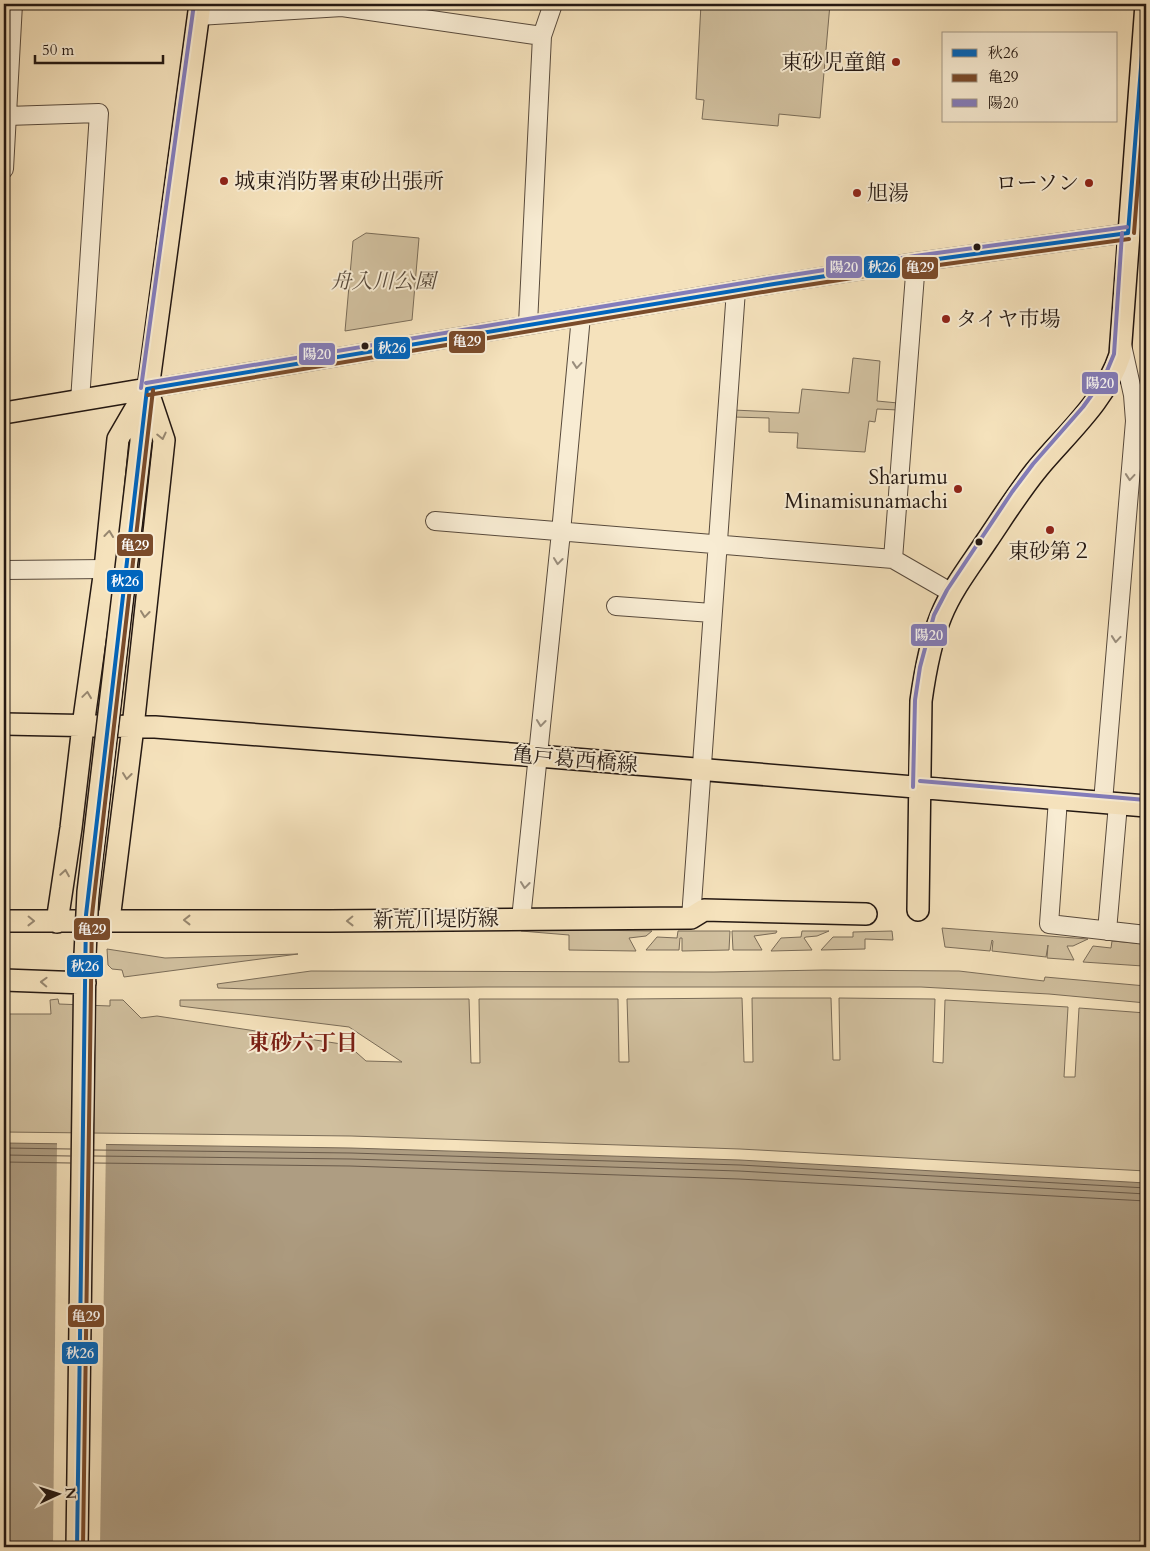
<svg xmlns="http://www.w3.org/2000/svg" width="1150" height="1551" viewBox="0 0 1150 1551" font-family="Cardo,'Noto Serif JP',serif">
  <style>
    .green { fill: #d1c09f; stroke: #7a6c58 }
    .water { fill: #ae9d82; stroke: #776855 }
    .pier { fill: #f5e2bc }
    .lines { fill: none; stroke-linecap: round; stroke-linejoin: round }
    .shore { stroke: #695a4a; stroke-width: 1 }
    .minor-casing { stroke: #584a3c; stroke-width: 20 }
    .major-casing { stroke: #241812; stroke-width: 24 }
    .minor { stroke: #f8ecd3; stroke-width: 18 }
    .major { stroke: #f5e2bc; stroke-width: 21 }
    .major-bridge-casing { stroke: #241812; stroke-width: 24; stroke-linecap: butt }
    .major-bridge { stroke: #f5e2bc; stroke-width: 21 }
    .bus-1-casing { stroke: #f8ecd3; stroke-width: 8 }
    .bus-2-casing { stroke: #f8ecd3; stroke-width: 8 }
    .bus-3-casing { stroke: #f8ecd3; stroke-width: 8 }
    .bus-1 { stroke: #0065bd; stroke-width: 4 }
    .bus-2 { stroke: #7a4b2a; stroke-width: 4 }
    .bus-3 { stroke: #837dbb; stroke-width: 4 }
    .oneway { stroke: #998d7c }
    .oneway2 { stroke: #978770 }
    .poi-dot { fill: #8f2418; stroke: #f8ecd3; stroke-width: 2 }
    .bus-dot { fill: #241812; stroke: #f8ecd3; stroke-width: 2 }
    .labels { text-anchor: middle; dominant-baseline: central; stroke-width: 4; stroke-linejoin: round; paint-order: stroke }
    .poi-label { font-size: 21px; fill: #241812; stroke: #f8ecd3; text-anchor: end }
    .park-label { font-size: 21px; font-style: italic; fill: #584a3c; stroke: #f8ecd3 }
    .street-label { font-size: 21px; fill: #241812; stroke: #f8ecd3 }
    .neighbourhood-label { font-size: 22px; font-weight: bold; fill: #7a1f14; stroke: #f8ecd3 }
    .line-badge { stroke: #f8ecd3; stroke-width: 2 }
    .badge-label { font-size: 14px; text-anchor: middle; font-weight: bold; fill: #fff }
  </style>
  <rect width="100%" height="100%" fill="#f5e2bc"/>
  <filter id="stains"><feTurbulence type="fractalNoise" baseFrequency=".004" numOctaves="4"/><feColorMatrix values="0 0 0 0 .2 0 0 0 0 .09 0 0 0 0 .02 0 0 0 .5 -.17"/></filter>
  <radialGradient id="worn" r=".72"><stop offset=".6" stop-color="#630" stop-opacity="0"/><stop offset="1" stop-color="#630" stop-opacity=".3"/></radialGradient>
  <path class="green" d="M 701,4 L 830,4 L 820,118 L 779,114 L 778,126 L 702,119 L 704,100 L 696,99 Z
    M 366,233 L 419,238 L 412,320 L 345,331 L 353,241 Z
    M 853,358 L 880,361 L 877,401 L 898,403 L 898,410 L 877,409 L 875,422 L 869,421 L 865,452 L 797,448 L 798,433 L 769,432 L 769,418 L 733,417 L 733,410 L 799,413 L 802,389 L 849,393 Z
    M 942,928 L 1088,939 L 1073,946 L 1067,946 L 1074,960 L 1047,958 L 1048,945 L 1046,957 L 992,951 L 993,941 L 992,940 L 990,951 L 945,947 Z
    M 521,929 L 652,931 L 646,936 L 629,938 L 636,951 L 569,950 L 569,935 L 521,931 Z
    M 678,931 L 730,931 L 729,950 L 682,951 L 682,938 L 680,938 L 679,950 L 646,950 L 657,937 L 677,938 Z
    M 732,931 L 777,931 L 776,933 L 754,936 L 762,950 L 733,950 Z
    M 802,931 L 829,931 L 817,936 L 806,937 L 804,938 L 812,950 L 771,951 L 781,938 L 801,937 Z
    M 892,931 L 893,940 L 865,939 L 865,949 L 821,950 L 833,937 L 853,937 L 853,932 Z
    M 1112,941 L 1146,944 L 1146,966 L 1144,966 L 1144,951 L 1143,952 L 1143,966 L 1083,962 L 1093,946 L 1111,948 Z
    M 107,949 L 165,958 L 298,954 L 124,977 L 122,970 L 112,969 L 108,965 Z
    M 824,970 L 959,971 L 1044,981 L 1045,977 L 1146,986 L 1146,1003 L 1049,994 L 921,987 L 484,987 L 250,989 L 218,988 L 217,984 L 311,971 L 714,972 Z
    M 742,998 L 744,1062 L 753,1062 L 752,998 L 831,998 L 833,1060 L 840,1060 L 839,998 L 935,999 L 933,1062 L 943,1063 L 945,1000 L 1068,1007 L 1064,1077 L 1075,1077 L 1079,1008 L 1146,1013 L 1146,1171 L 740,1149 L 351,1136 L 4,1132 L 4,1014 L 51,1014 L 50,1000 L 58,999 L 59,1004 L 110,1006 L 110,1000 L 123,1000 L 141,1018 L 157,1016 L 348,1045 L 366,1061 L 402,1062 L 349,1027 L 180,1006 L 180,1000 L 469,999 L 471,1063 L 480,1063 L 479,999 L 618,999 L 619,1062 L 629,1062 L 627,999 Z"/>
  <path class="water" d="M 4,1143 L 351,1148 L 740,1160 L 1146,1183 L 1146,1547 L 4,1547 Z"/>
  <path class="pier" d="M 57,1142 L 106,1142 L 100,1547 L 53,1547 Z"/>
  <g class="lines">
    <path class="shore" d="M 4,1148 L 70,1149
      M 94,1150 L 351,1153 L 740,1165 L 1146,1188
      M 4,1155 L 70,1156
      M 94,1156 L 351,1159 L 739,1171 L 1146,1194
      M 4,1162 L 70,1163
      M 94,1163 L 350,1166 L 739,1179 L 1146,1201"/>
    <g class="minor-casing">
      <path id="minor" d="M 198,16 L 342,7 L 542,36
        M 7,116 L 99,113 L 80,401
        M 4,169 L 13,4
        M 528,324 L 542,36 L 553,4
        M 147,389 L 774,284 L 916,262 L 1128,233
        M 435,521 L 893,559 L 952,593
        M 893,559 L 916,262
        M 4,570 L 105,569
        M 616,606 L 712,613
        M 1058,799 L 1049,924 L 1146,935
        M 1103,802 L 1135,421 L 1133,395 L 1122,345
        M 691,918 L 736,290
        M 521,919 L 561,532 L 581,316
        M 1107,931 L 1118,804"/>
    </g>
    <g class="major-casing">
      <path id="major" d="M 4,413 L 147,389
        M 141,441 L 200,4
        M 4,724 L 155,727 L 538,756 L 1146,806
        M 918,910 L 921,701 C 925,672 930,643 941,616 C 952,589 970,566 986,542 C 1003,517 1019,491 1038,468 C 1068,432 1105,401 1120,355 L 1146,4
        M 109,920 L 133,727 L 164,440 L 147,389
        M 4,921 L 330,921 L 691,918 L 704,910 L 866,914
        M 57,922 L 71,828 L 83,726 L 105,569 L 118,439 L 147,389
        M 4,980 L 85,983
        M 77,1547 L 85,955"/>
    </g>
    <use href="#minor" class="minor"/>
    <use href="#major" class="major"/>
    <g class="major-bridge-casing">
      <path id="major-bridge" d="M 85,955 L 88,892 L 141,441"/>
    </g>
    <use href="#major-bridge" class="major-bridge"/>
    <g class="bus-1-casing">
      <path id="bus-1" d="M 1128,233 L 1146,4
        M 147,389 L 774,284 L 916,262 L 1128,233
        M 77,1547 L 86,915 L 147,389"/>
    </g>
    <g class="bus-2-casing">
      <path id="bus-2" d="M 1134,233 L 1146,81
        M 148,395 L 775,290 L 917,268 L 1129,239
        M 83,1547 L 92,915 L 153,390"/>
    </g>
    <g class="bus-3-casing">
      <path id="bus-3" d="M 146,383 L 773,278 L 915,256 L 1127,227
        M 141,388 L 194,4
        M 920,781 L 1146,800
        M 913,787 L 915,700 L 920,667 L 934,615 L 947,590 L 1012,492 L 1033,464 L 1083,407 L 1104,378 L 1114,354 L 1122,233"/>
    </g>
    <use href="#bus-1" class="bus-1"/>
    <use href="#bus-2" class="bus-2"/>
    <use href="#bus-3" class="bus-3"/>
  </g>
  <defs><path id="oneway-chevron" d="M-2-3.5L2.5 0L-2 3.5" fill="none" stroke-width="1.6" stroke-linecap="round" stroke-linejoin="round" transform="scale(1.25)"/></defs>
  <g class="oneway">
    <use href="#oneway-chevron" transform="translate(577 365) rotate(95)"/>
    <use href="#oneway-chevron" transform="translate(1130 477) rotate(95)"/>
    <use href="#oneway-chevron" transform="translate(558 561) rotate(96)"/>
    <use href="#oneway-chevron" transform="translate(1116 639) rotate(95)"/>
    <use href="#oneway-chevron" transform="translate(541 723) rotate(96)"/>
    <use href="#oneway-chevron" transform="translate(525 885) rotate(96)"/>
  </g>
  <g class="oneway2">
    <use href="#oneway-chevron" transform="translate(162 436) rotate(77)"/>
    <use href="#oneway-chevron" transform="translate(109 534) rotate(-84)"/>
    <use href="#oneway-chevron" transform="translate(145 614) rotate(96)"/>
    <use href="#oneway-chevron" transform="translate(87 695) rotate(-82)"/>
    <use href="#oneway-chevron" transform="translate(127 776) rotate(97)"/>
    <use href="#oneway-chevron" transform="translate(65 873) rotate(-81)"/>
    <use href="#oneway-chevron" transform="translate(187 920) rotate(-180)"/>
    <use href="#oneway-chevron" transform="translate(31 921) rotate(1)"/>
    <use href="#oneway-chevron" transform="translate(350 921) rotate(179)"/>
    <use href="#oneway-chevron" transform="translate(44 982) rotate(-178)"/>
  </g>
  <g class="poi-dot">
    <circle cx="896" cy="62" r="5"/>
    <circle cx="224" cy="181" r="5"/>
    <circle cx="1089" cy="183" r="5"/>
    <circle cx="857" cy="193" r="5"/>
    <circle cx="946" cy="319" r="5"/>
    <circle cx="958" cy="489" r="5"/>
    <circle cx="1050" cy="530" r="5"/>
  </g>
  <g class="bus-dot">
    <circle cx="977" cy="247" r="4.5"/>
    <circle cx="365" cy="346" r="4.5"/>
    <circle cx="979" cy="542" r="4.5"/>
  </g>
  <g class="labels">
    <g class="poi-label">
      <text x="886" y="62">東砂児童館</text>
      <text x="234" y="181" text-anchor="start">城東消防署東砂出張所</text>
      <text x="1079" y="183">ローソン</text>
      <text x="867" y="193" text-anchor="start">旭湯</text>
      <text x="956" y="319" text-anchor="start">タイヤ市場</text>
      <text x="948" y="477">Sharumu<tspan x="948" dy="24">Minamisunamachi</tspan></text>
      <text x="1050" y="551" text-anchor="middle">東砂第２</text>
    </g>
    <g class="park-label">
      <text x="383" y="281">舟入川公園</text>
    </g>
    <g class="street-label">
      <text transform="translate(575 760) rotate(5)">亀戸葛西橋線</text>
      <text transform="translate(436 920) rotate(-1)">新荒川堤防線</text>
    </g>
    <g class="neighbourhood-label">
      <text x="303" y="1043">東砂六丁目</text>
    </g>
  </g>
  <g class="line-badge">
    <rect x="825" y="255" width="38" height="24" rx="5" fill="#837dbb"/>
    <rect x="863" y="255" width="38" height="24" rx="5" fill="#0065bd"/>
    <rect x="901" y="256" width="38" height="24" rx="5" fill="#7a4b2a"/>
    <rect x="448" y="330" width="38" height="24" rx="5" fill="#7a4b2a"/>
    <rect x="373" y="336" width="38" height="24" rx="5" fill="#0065bd"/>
    <rect x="298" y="342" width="38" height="24" rx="5" fill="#837dbb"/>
    <rect x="1081" y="371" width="38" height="24" rx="5" fill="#837dbb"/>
    <rect x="116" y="533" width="38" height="24" rx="5" fill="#7a4b2a"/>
    <rect x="106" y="569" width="38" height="24" rx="5" fill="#0065bd"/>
    <rect x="910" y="623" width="38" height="24" rx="5" fill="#837dbb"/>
    <rect x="73" y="917" width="38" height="24" rx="5" fill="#7a4b2a"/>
    <rect x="66" y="954" width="38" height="24" rx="5" fill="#0065bd"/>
    <rect x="67" y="1304" width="38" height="24" rx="5" fill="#7a4b2a"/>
    <rect x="61" y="1341" width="38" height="24" rx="5" fill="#0065bd"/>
  </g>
  <g class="badge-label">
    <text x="844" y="272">陽20</text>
    <text x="882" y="272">秋26</text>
    <text x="920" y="272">亀29</text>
    <text x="467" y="346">亀29</text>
    <text x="392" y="353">秋26</text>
    <text x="317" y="359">陽20</text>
    <text x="1100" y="388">陽20</text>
    <text x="135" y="550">亀29</text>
    <text x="125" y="586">秋26</text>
    <text x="929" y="640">陽20</text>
    <text x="92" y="934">亀29</text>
    <text x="85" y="971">秋26</text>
    <text x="86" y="1321">亀29</text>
    <text x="80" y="1358">秋26</text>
  </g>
  <rect width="1150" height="1551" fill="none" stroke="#f5e2bc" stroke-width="20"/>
  <rect x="5" y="5" width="1140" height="1541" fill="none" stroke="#241812" stroke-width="2.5"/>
  <rect x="10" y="10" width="1130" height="1531" fill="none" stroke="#241812"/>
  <rect x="942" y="32" width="175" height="90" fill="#f8ecd3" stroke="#a39786"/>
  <rect x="952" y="49" width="25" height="8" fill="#0065bd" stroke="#a39786"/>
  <text x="988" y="58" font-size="15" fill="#241812">秋26</text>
  <rect x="952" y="74" width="25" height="8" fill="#7a4b2a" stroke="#a39786"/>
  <text x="988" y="82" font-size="15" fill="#241812">亀29</text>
  <rect x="952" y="99" width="25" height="8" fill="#837dbb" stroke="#a39786"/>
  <text x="988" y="108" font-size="15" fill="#241812">陽20</text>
  <g transform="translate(58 1494) rotate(86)" stroke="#f8ecd3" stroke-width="4" paint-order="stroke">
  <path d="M0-4L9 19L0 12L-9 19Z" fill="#241812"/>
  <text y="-8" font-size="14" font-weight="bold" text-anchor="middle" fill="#241812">N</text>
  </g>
  <path d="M35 55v8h128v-8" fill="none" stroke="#241812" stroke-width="2.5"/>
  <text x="42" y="55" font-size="15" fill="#241812" stroke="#f8ecd3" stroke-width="4" paint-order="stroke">50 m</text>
  <rect width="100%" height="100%" filter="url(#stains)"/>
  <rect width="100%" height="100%" fill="url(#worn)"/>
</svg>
